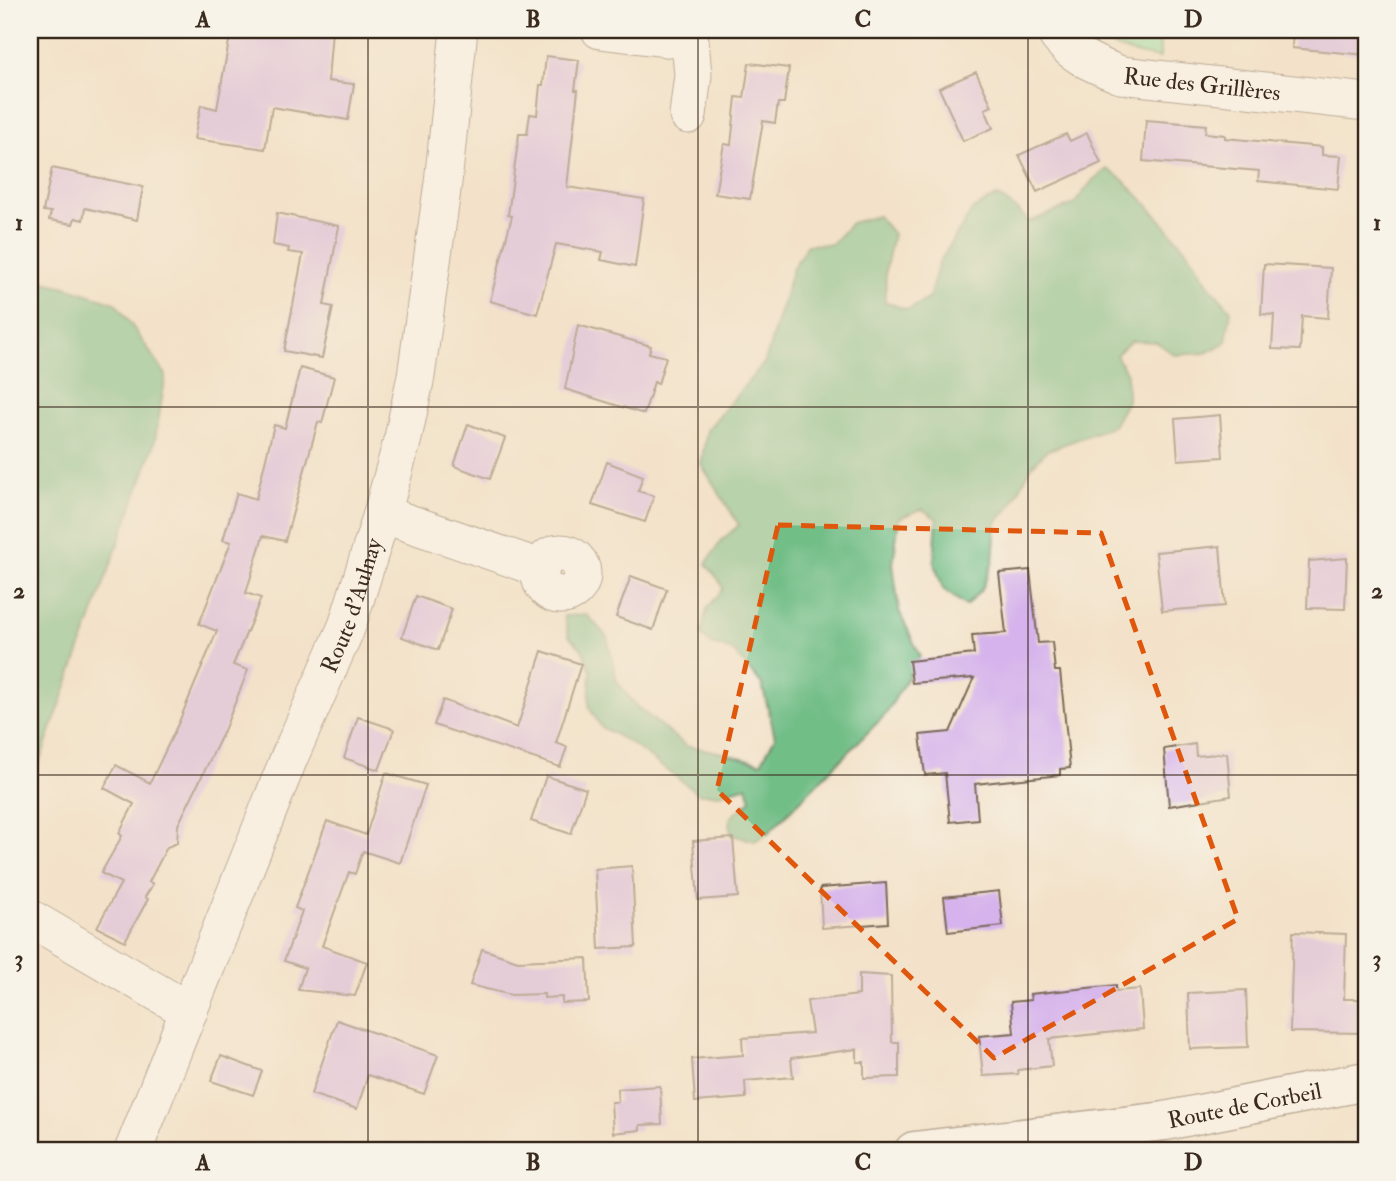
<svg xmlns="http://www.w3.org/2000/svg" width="1396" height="1181" viewBox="0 0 1396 1181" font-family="'IM FELL Double Pica',serif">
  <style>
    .green { fill: #8de0a1; stroke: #648560; stroke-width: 2 }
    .forest { fill: #72be87; stroke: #567452; stroke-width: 2 }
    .building { fill: #d6b3ec }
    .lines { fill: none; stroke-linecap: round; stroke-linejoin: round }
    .minor-casing { stroke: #7b6a5a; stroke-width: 39 }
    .major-casing { stroke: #7b6a5a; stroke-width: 41 }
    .minor { stroke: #fff; stroke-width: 37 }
    .major { stroke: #fff; stroke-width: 38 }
    .marked { fill: none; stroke: #df570d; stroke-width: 5; stroke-dasharray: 14 9; stroke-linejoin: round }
    .grid { fill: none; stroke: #3b2a1e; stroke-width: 2; stroke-opacity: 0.55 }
    .labels { text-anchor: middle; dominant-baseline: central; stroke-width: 5; stroke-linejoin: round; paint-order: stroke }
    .street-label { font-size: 23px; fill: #3b2a1e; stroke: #f7f3e8 }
    .neatline { fill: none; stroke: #3b2a1e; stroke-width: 2.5 }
    .grid-label { font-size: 23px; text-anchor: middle; font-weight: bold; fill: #3b2a1e }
  </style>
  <rect width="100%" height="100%" fill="#f7f3e8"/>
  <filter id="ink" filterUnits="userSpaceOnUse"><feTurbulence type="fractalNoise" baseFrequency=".0143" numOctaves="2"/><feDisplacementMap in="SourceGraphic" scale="14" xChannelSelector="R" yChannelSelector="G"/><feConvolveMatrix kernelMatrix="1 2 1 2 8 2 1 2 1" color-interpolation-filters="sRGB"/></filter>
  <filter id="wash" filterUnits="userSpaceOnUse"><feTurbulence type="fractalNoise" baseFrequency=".00686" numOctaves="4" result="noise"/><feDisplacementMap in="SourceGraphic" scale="28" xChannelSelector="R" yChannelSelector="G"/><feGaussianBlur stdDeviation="1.57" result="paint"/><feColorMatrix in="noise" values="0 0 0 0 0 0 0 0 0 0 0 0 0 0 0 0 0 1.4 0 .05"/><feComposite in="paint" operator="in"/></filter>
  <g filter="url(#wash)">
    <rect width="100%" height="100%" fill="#f3e2c9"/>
    <path class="green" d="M 1085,30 L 1159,30 L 1160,58 C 1129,53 1110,48 1085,30 Z"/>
    <path class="forest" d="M 1107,169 L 1123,180 L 1145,202 L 1189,253 L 1209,285 L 1231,310 L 1226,342 L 1206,353 L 1175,355 L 1156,342 L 1131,341 L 1116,355 L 1127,374 L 1127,401 L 1113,426 L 1046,451 L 1031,467 L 1011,506 L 996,523 L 993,562 L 982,589 L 966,606 L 943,589 L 934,562 L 937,519 L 922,509 L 899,518 L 893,564 L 899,611 L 920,656 L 886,714 L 769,832 L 755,841 L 731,835 L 730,818 L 751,800 L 747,786 L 720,794 L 699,794 L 629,742 L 601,727 L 589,707 L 591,671 L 582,649 L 569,636 L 564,616 L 587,615 L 607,637 L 617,681 L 637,707 L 686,746 L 719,752 L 761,763 L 775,737 L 762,684 L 733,651 L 712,644 L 701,635 L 707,609 L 723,589 L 719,580 L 706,564 L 722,540 L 739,525 L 701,464 L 707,430 L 765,362 L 793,268 L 807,245 L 832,244 L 851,223 L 878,216 L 893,234 L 886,268 L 885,302 L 908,310 L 929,298 L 939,263 L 973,209 L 997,196 L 1015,208 L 1029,222 L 1074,204 L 1093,180 Z
      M 30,279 L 66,287 L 116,303 L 166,375 L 154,445 L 30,788 Z"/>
    <g id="blocks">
      <path class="building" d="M 231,30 L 332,30 L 328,81 L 354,84 L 348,120 L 272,107 L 265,149 L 194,139 L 201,105 L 217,109 Z
        M 1293,30 L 1366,30 L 1366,55 L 1292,48 Z
        M 546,56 L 579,60 L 575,90 L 578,90 L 567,187 L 644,199 L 635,267 L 601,260 L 603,252 L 556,244 L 537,314 L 490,301 L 512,216 L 508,215 L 519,134 L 527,134 L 530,114 L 537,115 L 540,85 L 543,85 Z
        M 749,63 L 789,68 L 784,103 L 778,103 L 775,123 L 763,121 L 750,199 L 715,194 L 724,144 L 731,145 L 736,97 L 744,98 Z
        M 976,72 L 992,106 L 985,109 L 993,128 L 963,141 L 939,88 Z
        M 1146,120 L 1206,125 L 1205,133 L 1225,135 L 1225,138 L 1322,147 L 1322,155 L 1341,156 L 1338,189 L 1258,181 L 1259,171 L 1143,161 Z
        M 1087,133 L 1101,163 L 1037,192 L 1019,155 L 1066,134 L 1070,141 Z
        M 52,168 L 143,187 L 137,220 L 85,208 L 83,220 L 75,218 L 73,224 L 49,220 L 51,212 L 43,211 Z
        M 277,213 L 339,226 L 324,305 L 333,307 L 322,358 L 284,351 L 303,254 L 288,252 L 289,248 L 273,245 Z
        M 1264,264 L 1331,268 L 1328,318 L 1302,316 L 1300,350 L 1272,349 L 1274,315 L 1261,314 Z
        M 578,325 L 651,346 L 649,353 L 666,357 L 658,384 L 654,382 L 644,414 L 565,389 Z
        M 300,368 L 334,377 L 322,423 L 318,422 L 285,541 L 263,536 L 246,593 L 261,598 L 233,665 L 248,670 L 223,733 L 178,825 L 177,843 L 167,847 L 149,882 L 153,884 L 145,897 L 148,899 L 125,941 L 97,927 L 121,883 L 101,873 L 122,836 L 119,833 L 134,804 L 104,788 L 116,765 L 150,783 L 179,722 L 217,631 L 199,624 L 231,542 L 223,540 L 237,493 L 256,499 L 274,425 L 285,428 Z
        M 1220,415 L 1223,457 L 1178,460 L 1175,419 Z
        M 468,424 L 505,438 L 490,479 L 454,466 Z
        M 607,462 L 643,476 L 638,491 L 654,496 L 645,522 L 592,505 Z
        M 1220,546 L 1225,606 L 1162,611 L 1156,552 Z
        M 1347,558 L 1345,609 L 1307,608 L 1309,561 Z
        M 1030,570 L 1038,643 L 1052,642 L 1055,671 L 1060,671 L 1070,768 L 1060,769 L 1060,775 L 975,784 L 978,819 L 950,822 L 945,773 L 925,775 L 920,735 L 950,732 L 974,678 L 912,683 L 909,661 L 974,654 L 972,635 L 1006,633 L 999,573 Z
        M 631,576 L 667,589 L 653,630 L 616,617 Z
        M 416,596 L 452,609 L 438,650 L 402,637 Z
        M 542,651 L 581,664 L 556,743 L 567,747 L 560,767 L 434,725 L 443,700 L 517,728 Z
        M 358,717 L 394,729 L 379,770 L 344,758 Z
        M 1195,744 L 1196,756 L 1227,753 L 1231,796 L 1169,806 L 1164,749 Z
        M 386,773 L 426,785 L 400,863 L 363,851 L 355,874 L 349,872 L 322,946 L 367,962 L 355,996 L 298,990 L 305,968 L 284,961 L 302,911 L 295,908 L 327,821 L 366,835 Z
        M 546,776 L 586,789 L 571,834 L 531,821 Z
        M 733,838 L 738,897 L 698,900 L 693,841 Z
        M 632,866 L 636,947 L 599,949 L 595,869 Z
        M 886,883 L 888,923 L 822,928 L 820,888 Z
        M 999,891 L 1003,926 L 948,932 L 944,897 Z
        M 1293,932 L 1346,934 L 1344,999 L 1366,999 L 1366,1033 L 1290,1032 Z
        M 482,949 L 518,961 L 587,958 L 589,1002 L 562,1003 L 562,997 L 544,998 L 544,994 L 511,995 L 470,985 Z
        M 859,974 L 891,976 L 892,1042 L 899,1042 L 899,1077 L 864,1078 L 864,1062 L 857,1062 L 857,1049 L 791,1058 L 793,1077 L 745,1081 L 746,1098 L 695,1102 L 692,1059 L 743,1055 L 742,1038 L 812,1033 L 807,1001 L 859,995 Z
        M 1116,985 L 1116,991 L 1140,989 L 1143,1029 L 1049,1039 L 1052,1066 L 1018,1070 L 1018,1074 L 983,1076 L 979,1036 L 1014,1033 L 1011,1002 L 1031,1000 L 1030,994 Z
        M 1246,990 L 1248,1047 L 1190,1049 L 1188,993 Z
        M 337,1020 L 438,1055 L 424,1094 L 368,1075 L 357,1109 L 311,1094 Z
        M 221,1056 L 262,1071 L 253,1095 L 211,1081 Z
        M 660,1086 L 662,1124 L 640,1125 L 640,1130 L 613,1133 L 611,1102 L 618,1102 L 617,1089 Z"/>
    </g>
  </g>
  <g filter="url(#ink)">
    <use href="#blocks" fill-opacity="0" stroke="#7b6a5a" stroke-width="2"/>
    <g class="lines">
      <g class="minor-casing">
        <g id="minor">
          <path d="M 600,30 L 690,41 L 693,75 L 688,115"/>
          <path id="s1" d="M 1054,30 C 1068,55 1096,65 1121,75 L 1366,102"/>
          <path d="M 382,514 L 540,568"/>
          <circle cx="561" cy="574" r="21"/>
          <path d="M 30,918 L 189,1011"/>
          <path id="s2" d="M 133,1151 L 289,758 L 347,626 L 382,514 L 403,438 L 416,376 L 443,183 L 459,30"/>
        </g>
      </g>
      <g class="major-casing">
        <g id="major">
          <path id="s3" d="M 914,1151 L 1165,1121 L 1366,1081"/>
        </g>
      </g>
      <use href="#minor" class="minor"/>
      <use href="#major" class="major"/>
    </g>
  </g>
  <path d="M0 0H1396V1181H0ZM 778,525 L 1101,533 L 1238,919 L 994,1058 L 717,790 Z" fill="#f3e2c9" fill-opacity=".55" fill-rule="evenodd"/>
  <path class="marked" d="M 778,525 L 1101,533 L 1238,919 L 994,1058 L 717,790 Z"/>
  <path class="grid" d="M 368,30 L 368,1151M 698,30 L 698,1151M 1028,30 L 1028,1151M 30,407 L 1366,407M 30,775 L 1366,775"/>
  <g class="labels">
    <g class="street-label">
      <text stroke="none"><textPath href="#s1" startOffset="164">Rue des Grillères</textPath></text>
      <text stroke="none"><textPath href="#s2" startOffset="588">Route d'Aulnay</textPath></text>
      <text stroke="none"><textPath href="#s3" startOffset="334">Route de Corbeil</textPath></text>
    </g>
  </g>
  <rect width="1396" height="1181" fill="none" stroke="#f7f3e8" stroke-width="77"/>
  <rect x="38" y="38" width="1320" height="1104" class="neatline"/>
  <g class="grid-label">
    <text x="203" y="27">A</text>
    <text x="533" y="27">B</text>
    <text x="863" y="27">C</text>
    <text x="1193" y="27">D</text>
    <text x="19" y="230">1</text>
    <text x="1377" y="230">1</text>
    <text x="19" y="598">2</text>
    <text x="1377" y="598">2</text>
    <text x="19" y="966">3</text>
    <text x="1377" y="966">3</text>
    <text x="203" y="1170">A</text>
    <text x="533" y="1170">B</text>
    <text x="863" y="1170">C</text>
    <text x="1193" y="1170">D</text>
  </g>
</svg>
